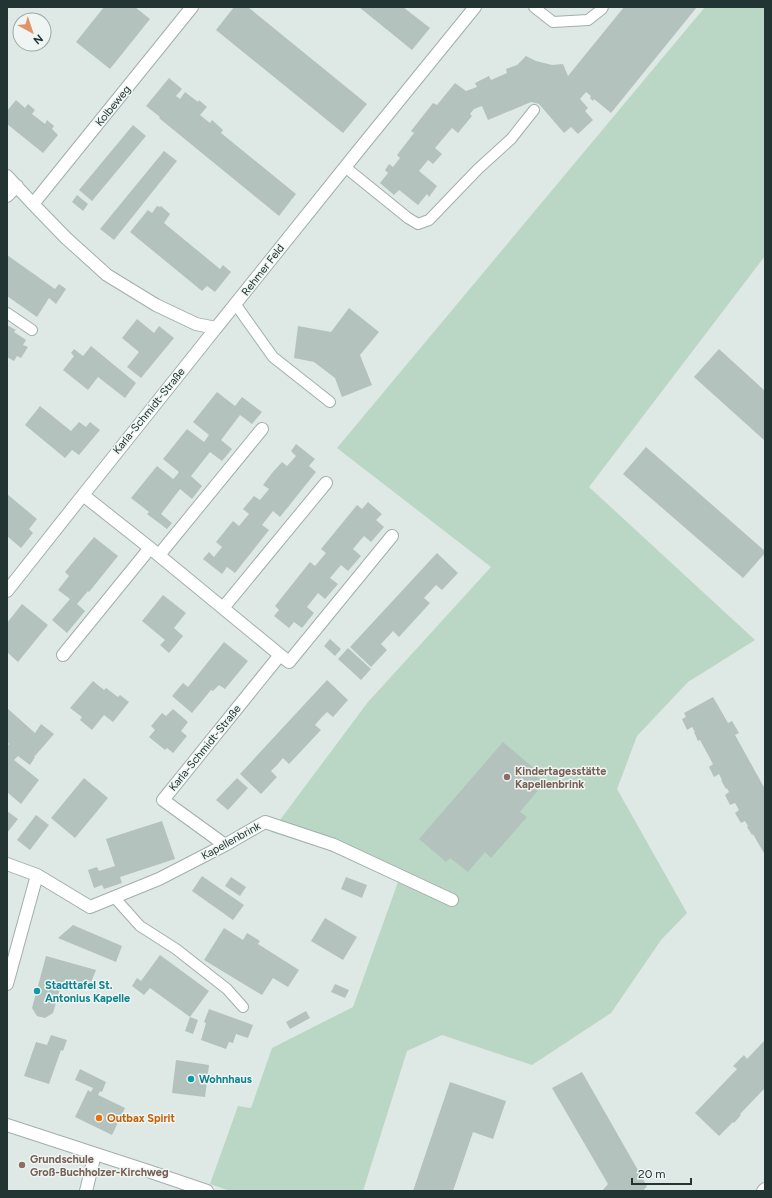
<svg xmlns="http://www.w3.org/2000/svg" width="772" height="1198" viewBox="0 0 772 1198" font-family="Figtree,sans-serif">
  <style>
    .green { fill: #bad7c5 }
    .building { fill: #b4c2be }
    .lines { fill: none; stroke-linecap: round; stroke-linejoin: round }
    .service-casing { stroke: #a2afac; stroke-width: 12 }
    .minor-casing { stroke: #a2afac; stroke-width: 14 }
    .tertiary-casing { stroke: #a2afac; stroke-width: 14 }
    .service { stroke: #fff; stroke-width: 10 }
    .minor { stroke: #fff; stroke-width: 12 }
    .tertiary { stroke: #fff; stroke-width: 12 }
    .education-dot { fill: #8d6e63; stroke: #eef5f2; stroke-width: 1.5 }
    .culture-dot { fill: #0f9aa8; stroke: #eef5f2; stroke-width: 1.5 }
    .food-dot { fill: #e8710a; stroke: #eef5f2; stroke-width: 1.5 }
    .labels { text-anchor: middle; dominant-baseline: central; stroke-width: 3; stroke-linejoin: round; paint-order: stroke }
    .street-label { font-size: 11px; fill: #223533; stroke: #eef5f2 }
    .education-label { font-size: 11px; font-weight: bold; fill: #785e54; stroke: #eef5f2; text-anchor: start }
    .culture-label { font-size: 11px; font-weight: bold; fill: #0d838f; stroke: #eef5f2; text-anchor: start }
    .food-label { font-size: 11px; font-weight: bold; fill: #c56008; stroke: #eef5f2; text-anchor: start }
  </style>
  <rect width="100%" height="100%" fill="#dee8e5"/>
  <path class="green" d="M 705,7 L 765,7 L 765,256 L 589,487 L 755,640 L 688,682 L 637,736 L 617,789 L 687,913 L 661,940 L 611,1013 L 532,1065 L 442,1035 L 407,1051 L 363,1191 L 230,1191 L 210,1184 L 238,1106 L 251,1108 L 272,1048 L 353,1007 L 398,882 L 325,849 L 271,832 L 368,702 L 491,567 L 337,448 Z"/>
  <path class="building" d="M 104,7 L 135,7 L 150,19 L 110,69 L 76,42 Z
    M 234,7 L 248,7 L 367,104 L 343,133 L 216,30 Z
    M 359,7 L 403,7 L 430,28 L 412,50 Z
    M 624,7 L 697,7 L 611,113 L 594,99 L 593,101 L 590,98 L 591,96 L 586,92 L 580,99 L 588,108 L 585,111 L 593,120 L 578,134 L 571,127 L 564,133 L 539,104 L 531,102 L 488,120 L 482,106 L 474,109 L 470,114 L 472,116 L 458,133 L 452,128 L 435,148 L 442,154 L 433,164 L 428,160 L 419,171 L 437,186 L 429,197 L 427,194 L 418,205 L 399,190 L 394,195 L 380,183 L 388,173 L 385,170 L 389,164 L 393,167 L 400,158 L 397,155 L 414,133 L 411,131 L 433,103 L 437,105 L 455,83 L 466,91 L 477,87 L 475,83 L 489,76 L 491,80 L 507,73 L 506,69 L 517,65 L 526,56 L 536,61 L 552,65 L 563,64 L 568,76 Z
    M 169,78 L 182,89 L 176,96 L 180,99 L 185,92 L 198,102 L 199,100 L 207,107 L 200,115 L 210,123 L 212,120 L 223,130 L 221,133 L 296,194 L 279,216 L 159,118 L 160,117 L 146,106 Z
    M 16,100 L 25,108 L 28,104 L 35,110 L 32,114 L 45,124 L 47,120 L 54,126 L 52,129 L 58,135 L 43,153 L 7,124 L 7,111 Z
    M 133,125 L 146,136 L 92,201 L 79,190 Z
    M 164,151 L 177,161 L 114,240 L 100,229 Z
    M 77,195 L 88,204 L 83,211 L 72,202 Z
    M 157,206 L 160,207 L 161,206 L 170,214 L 164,223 L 220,269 L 223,265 L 231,272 L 215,292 L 207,286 L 202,291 L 130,232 L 148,210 L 152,213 Z
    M 7,255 L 55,289 L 59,284 L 66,289 L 56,304 L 49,298 L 37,317 L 7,296 Z
    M 349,308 L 379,332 L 360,355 L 372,385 L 342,397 L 335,378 L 314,362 L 294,358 L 298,326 L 331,332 Z
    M 137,319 L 154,333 L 159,326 L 174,338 L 141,378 L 127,367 L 139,352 L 122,338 Z
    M 7,325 L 16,330 L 14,332 L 26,340 L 23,345 L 28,347 L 21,358 L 17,356 L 14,361 L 7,357 Z
    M 91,346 L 136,383 L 125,398 L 98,377 L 88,390 L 63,370 L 74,356 L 71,353 L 74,349 L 83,356 Z
    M 719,349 L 765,391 L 765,441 L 694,377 Z
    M 217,392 L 235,406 L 242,397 L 262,412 L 252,424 L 240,415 L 221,440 L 232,449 L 222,461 L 210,452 L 191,476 L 202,486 L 192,499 L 180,489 L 161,514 L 172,523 L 167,529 L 147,514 L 149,512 L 131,498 L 157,466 L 173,479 L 176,476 L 179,472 L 163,459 L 187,429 L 204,442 L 209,435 L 193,422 Z
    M 40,406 L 71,431 L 79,422 L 86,427 L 90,422 L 100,430 L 79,455 L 72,450 L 65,458 L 25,425 Z
    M 296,444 L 315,459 L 309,466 L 316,472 L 280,517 L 273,511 L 262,525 L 269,530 L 235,573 L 227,567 L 222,574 L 203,559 L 209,552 L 214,557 L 222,547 L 216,542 L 233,521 L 239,526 L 249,514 L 243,509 L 254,496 L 260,500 L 269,489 L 263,485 L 272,473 L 282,462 L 287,466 L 296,456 L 291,451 Z
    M 646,447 L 765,551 L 765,553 L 743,578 L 623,474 Z
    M 7,494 L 37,519 L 29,529 L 33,533 L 21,548 L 7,536 Z
    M 368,502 L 382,514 L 376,520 L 384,527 L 371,542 L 364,536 L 358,543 L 353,549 L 361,556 L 348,571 L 341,565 L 330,578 L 338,584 L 325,599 L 318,593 L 307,607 L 314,613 L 302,628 L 294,622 L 289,628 L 274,616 L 279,610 L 275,606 L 310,562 L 315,566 L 326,553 L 321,549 L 357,505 L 362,509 Z
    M 94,537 L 118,556 L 89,592 L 88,591 L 77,604 L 85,611 L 67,633 L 52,620 L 70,599 L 58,590 L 69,576 L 65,572 Z
    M 437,553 L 458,573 L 442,590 L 436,585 L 424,598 L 430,603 L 399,637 L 393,631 L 381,644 L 387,650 L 371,667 L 350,647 Z
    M 163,595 L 186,613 L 174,628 L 183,636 L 169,653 L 160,645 L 165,640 L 142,621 Z
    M 22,604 L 48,625 L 18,662 L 7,652 L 7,623 Z
    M 330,639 L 341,649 L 335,656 L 324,646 Z
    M 224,642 L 248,661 L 225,689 L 219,685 L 213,691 L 211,690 L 192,713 L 172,696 L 183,683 L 188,687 Z
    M 348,648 L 371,669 L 361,680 L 338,659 Z
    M 327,680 L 348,700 L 333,717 L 327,712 L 321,718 L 315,725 L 321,730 L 289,764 L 283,758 L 277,765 L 271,771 L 277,777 L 261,794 L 240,774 Z
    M 93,681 L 104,690 L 106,688 L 118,697 L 120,695 L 129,702 L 113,722 L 104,715 L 92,730 L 80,720 L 82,717 L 70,708 Z
    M 713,697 L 728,723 L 732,721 L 739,733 L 735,735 L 765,789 L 765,855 L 753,834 L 752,835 L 747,827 L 748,826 L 745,821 L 741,823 L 735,813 L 739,810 L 735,803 L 730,805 L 725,795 L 729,792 L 727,788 L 726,789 L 721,780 L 722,780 L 719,774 L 714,777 L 709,767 L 713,764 L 700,740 L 698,741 L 694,732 L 695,732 L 692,727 L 687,730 L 682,719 L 686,717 L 684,713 Z
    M 7,708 L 35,733 L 41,724 L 54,734 L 34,757 L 35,757 L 30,765 L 18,756 L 14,760 L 39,780 L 21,804 L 7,792 L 7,746 L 9,744 L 7,742 Z
    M 173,709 L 188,722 L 181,731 L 187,736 L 173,753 L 167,748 L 165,750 L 149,737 L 155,730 L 151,726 L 162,713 L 166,716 Z
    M 503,742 L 536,770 L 533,773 L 544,783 L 520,812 L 527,817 L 491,858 L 485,852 L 468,872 L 450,858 L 446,862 L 419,839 Z
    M 84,778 L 108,798 L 75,838 L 51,818 Z
    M 237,778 L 248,788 L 228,810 L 216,800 Z
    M 7,811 L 18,819 L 7,833 Z
    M 36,815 L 49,825 L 30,850 L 17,840 Z
    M 162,821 L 175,859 L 120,877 L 122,883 L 104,889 L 102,885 L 94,888 L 88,870 L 97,867 L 99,871 L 115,866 L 106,839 Z
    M 202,876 L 244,905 L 233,920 L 192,891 Z
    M 231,877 L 246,887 L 240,896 L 225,886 Z
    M 346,877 L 367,885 L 362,898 L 341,889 Z
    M 325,918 L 357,937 L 343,960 L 311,941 Z
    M 73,925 L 122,946 L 116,962 L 58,938 Z
    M 224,928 L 243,940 L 247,933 L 260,941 L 258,944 L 299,970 L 288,987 L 273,978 L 262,995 L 204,960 Z
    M 160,955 L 209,991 L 190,1017 L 150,988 L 144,995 L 132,986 L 137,978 L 141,981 Z
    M 46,956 L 96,970 L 90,985 L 71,980 L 68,991 L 60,989 L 53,1013 L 45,1018 L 37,1016 L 32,1008 Z
    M 335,984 L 349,990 L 345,998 L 331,992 Z
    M 209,1009 L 253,1025 L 248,1038 L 236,1034 L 233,1043 L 229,1042 L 226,1049 L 201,1040 L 206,1023 L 204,1022 Z
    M 306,1011 L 310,1018 L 290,1029 L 286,1022 Z
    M 190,1017 L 198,1020 L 193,1034 L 185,1031 Z
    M 51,1035 L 67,1040 L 63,1051 L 61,1050 L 49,1084 L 24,1076 L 36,1042 L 47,1045 Z
    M 765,1040 L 765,1088 L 740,1114 L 741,1115 L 734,1123 L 733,1122 L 719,1136 L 695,1113 L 737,1069 L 733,1066 L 744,1055 L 747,1059 Z
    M 176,1060 L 209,1065 L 205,1097 L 172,1093 Z
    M 80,1069 L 106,1082 L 102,1092 L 100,1091 L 98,1095 L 125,1108 L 112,1135 L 75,1117 L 88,1090 L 91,1092 L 93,1088 L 75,1080 Z
    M 582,1072 L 647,1186 L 643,1191 L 602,1191 L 608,1184 L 552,1088 Z
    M 450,1082 L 506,1101 L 493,1139 L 473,1132 L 453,1191 L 413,1191 Z"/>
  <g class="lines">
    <g class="service-casing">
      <path id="service" d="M 534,7 L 553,22 L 588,20 L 602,9 L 603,7
        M 345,167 L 408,218 L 418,224 L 429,220 L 478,169 L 511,139 L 534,110
        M 236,305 L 273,357 L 330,402
        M 7,313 L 32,330
        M 114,897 L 140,926 L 176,949 L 227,989 L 243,1007"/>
    </g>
    <g class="minor-casing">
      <path id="minor" d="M 7,176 L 33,204 L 66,238 L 107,275 L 156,305 L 196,324 L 216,328 L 354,156 L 475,7
        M 7,196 L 17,186
        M 33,204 L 192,7
        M 216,328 L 83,495 L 150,548 L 280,655 L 163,800 L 225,845
        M 159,555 L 262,429
        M 7,591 L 83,495
        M 223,608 L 326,483
        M 63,655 L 150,548
        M 280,655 L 289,662 L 392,536
        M 7,864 L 37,875 L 90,907 L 159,879 L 225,845 L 265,822 L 334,845 L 452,900
        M 7,984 L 37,875
        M 86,1191 L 95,1154
        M 763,1191 L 765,1189"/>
    </g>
    <g class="tertiary-casing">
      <path id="tertiary" d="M 7,1125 L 148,1171 L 207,1191"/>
    </g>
    <use href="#service" class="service"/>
    <use href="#minor" class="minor"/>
    <use href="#tertiary" class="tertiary"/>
  </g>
  <g class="education-dot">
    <circle cx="507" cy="777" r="4"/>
    <circle cx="22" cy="1165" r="4"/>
  </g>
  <g class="culture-dot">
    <circle cx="37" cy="991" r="4"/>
    <circle cx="191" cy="1079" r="4"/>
  </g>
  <circle class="food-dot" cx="99" cy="1118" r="4"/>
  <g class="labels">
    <g class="street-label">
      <text transform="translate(113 106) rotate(-51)">Kolbeweg</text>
      <text transform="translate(263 270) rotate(-52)">Rehmer Feld</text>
      <text transform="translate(149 411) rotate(-51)">Karla-Schmidt-Straße</text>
      <text transform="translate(205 748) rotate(-51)">Karla-Schmidt-Straße</text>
      <text transform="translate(231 841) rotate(-29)">Kapellenbrink</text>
    </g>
    <g class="education-label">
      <text x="515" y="771">Kindertagesstätte<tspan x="515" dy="13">Kapellenbrink</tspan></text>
      <text x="30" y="1159">Grundschule<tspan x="30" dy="13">Groß-Buchholzer-Kirchweg</tspan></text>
    </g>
    <g class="culture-label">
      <text x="45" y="985">Stadttafel St.<tspan x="45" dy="13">Antonius Kapelle</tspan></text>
      <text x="199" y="1079">Wohnhaus</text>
    </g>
    <g class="food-label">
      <text x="107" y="1118">Outbax Spirit</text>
    </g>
  </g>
  <rect width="772" height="1198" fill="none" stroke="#223533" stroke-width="16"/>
  <g transform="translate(32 32) rotate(140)"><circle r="19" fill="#eef5f2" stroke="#9ca8a6"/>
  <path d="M0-3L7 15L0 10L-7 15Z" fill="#e09365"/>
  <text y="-6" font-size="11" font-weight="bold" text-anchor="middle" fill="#223533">N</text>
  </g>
  <path d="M632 1178v6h59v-6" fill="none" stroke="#223533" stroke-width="2"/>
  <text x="638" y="1178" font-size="12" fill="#223533" stroke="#eef5f2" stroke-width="3" paint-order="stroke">20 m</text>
</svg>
